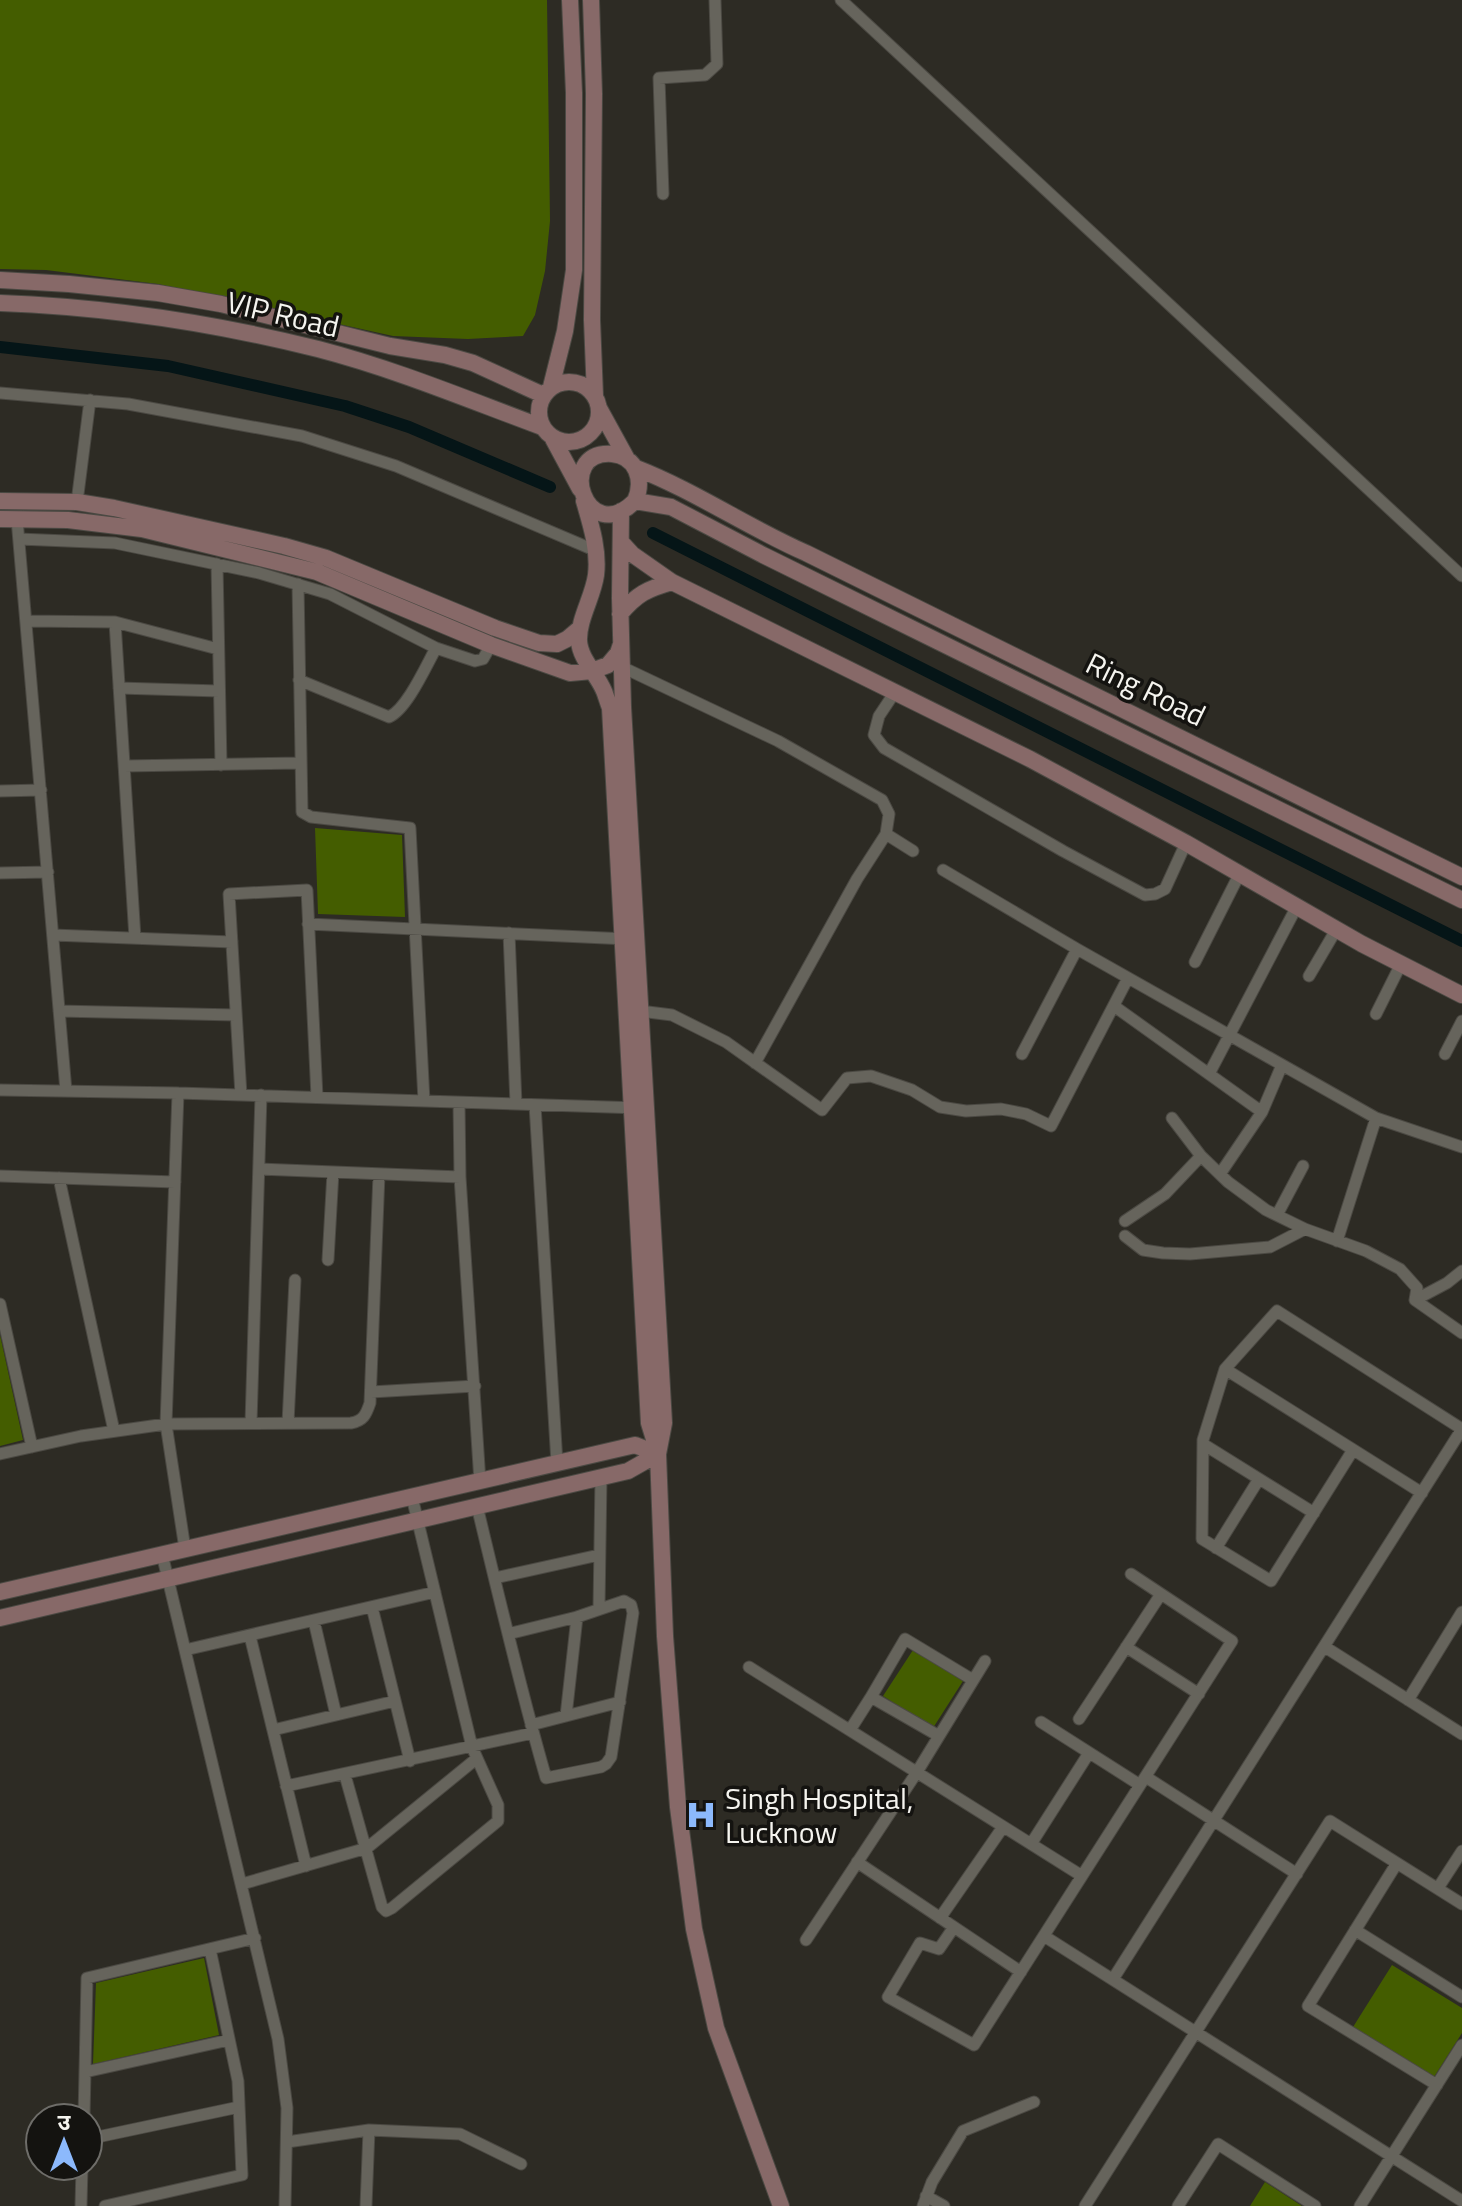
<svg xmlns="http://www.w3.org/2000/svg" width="1462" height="2206" viewBox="0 0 1462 2206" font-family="'Titillium Web','Noto Sans Devanagari',sans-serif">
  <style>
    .green { fill: #445d00 }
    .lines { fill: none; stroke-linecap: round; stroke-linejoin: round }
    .canal { stroke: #051517; stroke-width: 12 }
    .street-casing { stroke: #4b4943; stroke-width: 13 }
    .secondary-casing { stroke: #4b4943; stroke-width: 18 }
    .street { stroke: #66645c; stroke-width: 11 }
    .secondary { stroke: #876968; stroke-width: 16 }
    .labels { text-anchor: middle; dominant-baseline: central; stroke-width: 7; stroke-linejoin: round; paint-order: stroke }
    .street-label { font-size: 30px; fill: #f5f4ef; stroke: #141310 }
    .poi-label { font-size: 30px; fill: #f5f4ef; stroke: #141310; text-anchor: start }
  </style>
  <rect width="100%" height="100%" fill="#2d2b24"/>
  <path class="green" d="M 0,0 L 547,0 L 550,221 L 545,271 L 535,315 L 523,336 L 468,339 L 393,336 L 158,284 L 46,270 L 0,269 Z
    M 315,828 L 402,835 L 405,917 L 318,914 Z
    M 0,1335 L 23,1440 L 0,1446 Z
    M 913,1650 L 963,1681 L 933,1728 L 883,1696 Z
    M 204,1958 L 219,2035 L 93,2064 L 96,1983 Z
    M 1392,1965 L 1462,2008 L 1462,2033 L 1434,2077 L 1353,2027 Z
    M 1265,2182 L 1302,2206 L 1250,2206 Z"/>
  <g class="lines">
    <path class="canal" d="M 0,347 L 168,366 L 345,406 L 409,427 L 550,487
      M 653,533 L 1462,941"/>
    <g class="street-casing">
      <path id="street" d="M 841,0 L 1462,576
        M 663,194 L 659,78 L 705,75 L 717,64 L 715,0
        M 0,393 L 128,404 L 302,436 L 396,466 L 594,550
        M 77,502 L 90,400
        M 17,519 L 66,1091
        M 19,539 L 115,543 L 259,573 L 330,594 L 436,648 L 475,661 L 483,659 L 491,645
        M 217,564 L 221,765
        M 298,584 L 302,812 L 311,817 L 410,828 L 424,1101
        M 27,621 L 115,622 L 218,649
        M 115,622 L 135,938
        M 622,667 L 778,741 L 882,800 L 889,814 L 886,834 L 857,879 L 755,1063
        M 299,680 L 389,717 C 407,709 426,666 436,648
        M 119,688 L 219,691
        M 895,692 L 879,716 L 874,735 L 884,748 L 1063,851 L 1145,895 L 1155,894 L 1165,889 L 1186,843
        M 124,766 L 301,763
        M 0,791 L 41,790
        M 886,834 L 913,851
        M 943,870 L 1077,949 L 1376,1118 L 1462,1147
        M 0,873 L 48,872
        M 308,924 L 627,939
        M 509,933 L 516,1104
        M 53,935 L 232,942
        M 1195,962 L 1239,875
        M 1309,976 L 1336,930
        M 1114,1006 L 1262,1112
        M 59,1011 L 236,1015
        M 640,1011 L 672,1015 L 726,1042 L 822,1110 L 847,1078 L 871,1076 L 912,1090 L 940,1107 L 966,1111 L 1001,1109 L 1026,1114 L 1051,1126 L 1128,978
        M 1376,1014 L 1401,964
        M 1022,1054 L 1077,949
        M 1445,1054 L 1462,1021
        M 1209,1074 L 1296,908
        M 0,1090 L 178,1093 L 639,1108
        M 178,1093 L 166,1424 L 185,1549
        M 241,1095 L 229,894 L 307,890 L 317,1097
        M 459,1103 L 460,1177 L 480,1482
        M 535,1105 L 557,1463
        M 1172,1118 L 1201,1156 L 1228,1182 L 1266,1210 L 1305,1229 L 1366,1251 L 1400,1269 L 1417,1288 L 1415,1300
        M 259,1169 L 460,1177
        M 1220,1174 L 1262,1112 L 1282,1065
        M 0,1176 L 175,1182
        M 59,1178 L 114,1431
        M 1277,1215 L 1303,1166
        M 1125,1221 L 1165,1194 L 1201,1156
        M 1125,1236 L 1143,1250 L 1163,1253 L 1190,1254 L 1270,1247 L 1305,1229
        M 1337,1241 L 1376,1118
        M 328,1260 L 333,1172
        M 1415,1300 L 1462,1333
        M 1415,1300 L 1447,1283 L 1462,1271
        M 0,1304 L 32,1447
        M 1225,1369 L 1422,1493
        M 371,1392 L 475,1386
        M 251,1423 L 261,1095
        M 288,1423 L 295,1280
        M 1203,1444 L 1314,1513
        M 1353,1450 L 1271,1581 L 1202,1539 L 1203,1440 L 1225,1369 L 1277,1311 L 1462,1429
        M 0,1454 L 81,1436 L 166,1424 L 351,1423 C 363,1421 366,1415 370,1403 L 379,1174
        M 477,1506 C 499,1597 520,1688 546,1778 L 601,1767 L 606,1764 L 611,1757 L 633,1613 L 631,1605 L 624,1601 L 577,1617 L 508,1634
        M 1216,1548 L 1259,1479
        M 162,1554 L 278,2039 L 287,2108 L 285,2206
        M 495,1578 L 599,1555
        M 372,1607 L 410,1761
        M 599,1609 L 601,1477
        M 314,1621 L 336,1715
        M 250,1636 L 306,1866
        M 1126,1647 L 1199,1694
        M 1325,1647 L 1462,1734
        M 185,1650 L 435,1592
        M 749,1667 L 1082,1876
        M 1408,1700 L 1462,1612
        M 566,1716 L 577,1617
        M 1079,1719 L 1161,1594
        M 1041,1722 L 1140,1785
        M 531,1725 L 620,1702
        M 273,1730 L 395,1701
        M 850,1730 L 871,1697
        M 939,1736 L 871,1697 L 905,1639 L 973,1680
        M 345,1775 L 382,1907 L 386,1911 L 392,1908 L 498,1821 L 498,1805 L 472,1747 L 412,1497
        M 1146,1777 L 1297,1874
        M 286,1786 L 533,1733
        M 1031,1844 L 1089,1753
        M 857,1862 L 1021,1972
        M 1397,1863 L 1308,2006 L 1437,2085
        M 242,1884 L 367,1848 L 476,1759
        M 1438,1888 L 1462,1851
        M 940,1918 L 1003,1827
        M 954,1927 L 939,1949 L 920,1943 L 888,1997 L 974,2045 L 1232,1641 L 1131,1574
        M 1355,1930 L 1462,1997
        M 1044,1936 L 1462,2201
        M 806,1940 L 917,1772 L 985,1661
        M 1113,1979 L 1462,1429
        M 85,2072 L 229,2040
        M 84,2118 L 87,1978 L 255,1938
        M 88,2139 L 239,2107
        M 287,2142 L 369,2130 L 460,2134 L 521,2164
        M 926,2196 L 944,2206
        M 81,2206 L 82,2166
        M 105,2206 L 242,2175 L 238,2081 L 210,1949
        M 366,2206 L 369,2130
        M 923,2206 L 932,2182 L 963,2131 L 1034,2102
        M 1085,2206 L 1330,1821 L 1462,1904
        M 1178,2206 L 1218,2144 L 1315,2206
        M 1360,2206 L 1462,2045"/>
    </g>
    <g class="secondary-casing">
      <path id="secondary" d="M 591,0 L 594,94 L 592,320 L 595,396
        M 0,280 L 69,284 L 158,293 L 221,304 L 390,346 L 445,355 L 473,363 L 543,395
        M 0,303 C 107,307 214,323 318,349 C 395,369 469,400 542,427
        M539 412a30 30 0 1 1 60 0a30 30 0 1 1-60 0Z
        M 551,387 L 565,331 L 574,270 L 574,93 L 570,0
        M 599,408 L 627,459
        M 552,437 L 580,489
        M 636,468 C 695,491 747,527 806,553 L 1462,877
        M 0,501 L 77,502 L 114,508 L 284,546 L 326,558 L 495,628 L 539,643 L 557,644 L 567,639 L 580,628
        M 584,501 C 591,525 599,550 596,575 C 593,597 578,620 579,641 C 580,659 597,674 604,691 C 606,696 608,703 610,708 L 649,1423 L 657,1449
        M 635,501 C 644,481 637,456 612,454 C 554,450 586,550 635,501 L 671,507 L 763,555 L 1462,900
        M 621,511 L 620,598 L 623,707 L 664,1423 L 658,1454 L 665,1636 L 678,1807 L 694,1929 L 716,2028 L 781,2206
        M 0,519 L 68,520 L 142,529 L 317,572 L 491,645 L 570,673 L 592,671 L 608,665 L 618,653 L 621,644
        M 621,542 L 632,554 L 672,582 L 1030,759 L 1186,843 L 1362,944 L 1462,995
        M 620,614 C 637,594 647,589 672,582
        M 0,1592 L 635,1445 L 658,1454
        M 0,1618 L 628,1471 L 658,1454"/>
    </g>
    <use href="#street" class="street"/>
    <use href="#secondary" class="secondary"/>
  </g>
  <defs>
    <g id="hospital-bare" transform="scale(2.4)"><path d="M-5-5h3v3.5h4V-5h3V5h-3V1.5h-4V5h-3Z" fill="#8cb9fc" stroke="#141310" stroke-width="2.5" paint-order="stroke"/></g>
  </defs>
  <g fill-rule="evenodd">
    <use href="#hospital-bare" x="701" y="1815"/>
  </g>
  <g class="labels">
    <g class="street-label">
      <text transform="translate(283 314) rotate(13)">VIP Road</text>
      <text transform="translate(1146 689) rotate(26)">Ring Road</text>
    </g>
    <g class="poi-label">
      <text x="725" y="1798">Singh Hospital,<tspan x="725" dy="34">Lucknow</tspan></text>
    </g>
  </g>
  <g transform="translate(64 2142)"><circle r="38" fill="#141310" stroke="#6e6d69" stroke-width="2"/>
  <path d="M0-6L14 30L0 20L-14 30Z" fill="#8cb9fc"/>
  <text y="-12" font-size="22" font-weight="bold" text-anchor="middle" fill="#f5f4ef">उ</text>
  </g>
</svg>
